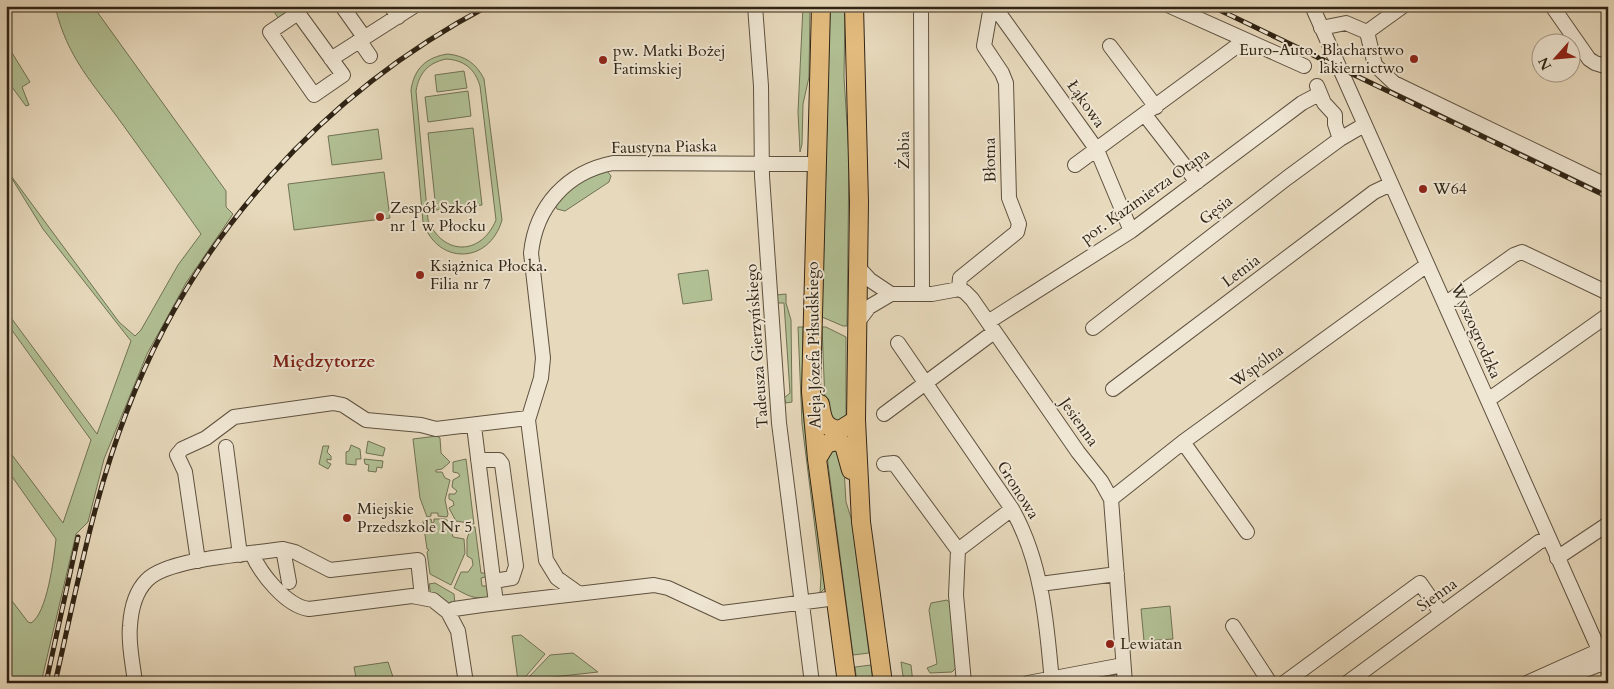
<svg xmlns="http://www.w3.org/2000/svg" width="1614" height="689" viewBox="0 0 1614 689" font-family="Cardo,serif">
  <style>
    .green { fill: #b1c094; stroke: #707254; fill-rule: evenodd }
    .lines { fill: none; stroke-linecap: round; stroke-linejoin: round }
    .minor-casing { stroke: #5e513f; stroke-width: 16 }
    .major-casing { stroke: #302415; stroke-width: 20 }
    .minor { stroke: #efe6d3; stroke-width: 14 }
    .major { stroke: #e4bc7e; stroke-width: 18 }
    .rail-casing { stroke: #302415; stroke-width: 5 }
    .rail { stroke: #efe6d3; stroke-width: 3; stroke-dasharray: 9; stroke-linecap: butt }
    .poi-dot { fill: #8f2418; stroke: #efe6d3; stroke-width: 2 }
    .labels { text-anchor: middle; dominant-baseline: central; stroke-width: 4; stroke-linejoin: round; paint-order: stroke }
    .poi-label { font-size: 16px; fill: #302415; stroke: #efe6d3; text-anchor: start }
    .street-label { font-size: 16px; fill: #302415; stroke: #efe6d3 }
    .neighbourhood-label { font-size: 18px; font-weight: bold; fill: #7a1f14; stroke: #efe6d3 }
  </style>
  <rect width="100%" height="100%" fill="#e7d9bc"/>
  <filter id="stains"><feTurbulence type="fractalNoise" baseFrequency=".004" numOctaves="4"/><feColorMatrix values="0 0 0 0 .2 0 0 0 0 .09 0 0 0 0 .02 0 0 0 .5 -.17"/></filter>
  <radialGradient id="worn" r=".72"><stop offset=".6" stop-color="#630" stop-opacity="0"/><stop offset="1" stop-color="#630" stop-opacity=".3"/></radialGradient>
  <path class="green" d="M 55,6 L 93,6 L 226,191 L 226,207 L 233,214 L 186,283 L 147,354 L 104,459 L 88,522 L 76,534 L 41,683 L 6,683 L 6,593 L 28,622 L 31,623 C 47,614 54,558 56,539 L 6,468 L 6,447 L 63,523 L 91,440 L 6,322 L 6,311 L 97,434 L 131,341 L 43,229 L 6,169 L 119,322 L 135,336 L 141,330 L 178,265 L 201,234 C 175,197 149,161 123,125 C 93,83 67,58 55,6 Z
    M 270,6 L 299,6 L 279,19 Z
    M 803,6 L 810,6 L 809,77 L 803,104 L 802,144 L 800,152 L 798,112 Z
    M 830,6 L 845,6 L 844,77 L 849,156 L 847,326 L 843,326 L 822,317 Z
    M 9,48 L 30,82 L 22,87 L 29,105 L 26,106 L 6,79 L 6,49 Z
    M 448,54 C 465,56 476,63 484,79 L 502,220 C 489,265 437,265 423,222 L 411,90 C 414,69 426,57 448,54 ZM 446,59 C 464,60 475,69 480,86 L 496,220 C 481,256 443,256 428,220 L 416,91 C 419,73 428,63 446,59 Z
    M 464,71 L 467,88 L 437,92 L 435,75 Z
    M 468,91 L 471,116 L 428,122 L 425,97 Z
    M 473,128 L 482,205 L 436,210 L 428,133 Z
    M 378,129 L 382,159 L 332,165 L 328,136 Z
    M 607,171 L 611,176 L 609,182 L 565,211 L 557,209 L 555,205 L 573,184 Z
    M 384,172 L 390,218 L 294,230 L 288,184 Z
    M 708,270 L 712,300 L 683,304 L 678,274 Z
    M 786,294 L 786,303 L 791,320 L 792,402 L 786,403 L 784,398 L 790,393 L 784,303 L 777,303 L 776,295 Z
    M 798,327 L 803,327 L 802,404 L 825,588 L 820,593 L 821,576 L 802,424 Z
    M 822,327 L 826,327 L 846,337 L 846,418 L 832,424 L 825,402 Z
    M 437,436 L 440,438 L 441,453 L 450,462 L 442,469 L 436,470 L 436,472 L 442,472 L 445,478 L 450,480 L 445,500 L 448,514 L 447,517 L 438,516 L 438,513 L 431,513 L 431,516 L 427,517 L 420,498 L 413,439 Z
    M 368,441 L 385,448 L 383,456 L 366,453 Z
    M 351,445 L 360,449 L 361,459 L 356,459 L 356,465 L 346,464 L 346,452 L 349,451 Z
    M 323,446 L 329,446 L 327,452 L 331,456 L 331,460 L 327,459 L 327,462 L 331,464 L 328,469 L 319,464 Z
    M 830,448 L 843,453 L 846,502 L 852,521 L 869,653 L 853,655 L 827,456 Z
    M 364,459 L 383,461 L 382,468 L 377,467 L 376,472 L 368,471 L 369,465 L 365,464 Z
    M 466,459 L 474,524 L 456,521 L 449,508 L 454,505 L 453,501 L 449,499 L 449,494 L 455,494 L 457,491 L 452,487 L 453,480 L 460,476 L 458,473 L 453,472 L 453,462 Z
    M 431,519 L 432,523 L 434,522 L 434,519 L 445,519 L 454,524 L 451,530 L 453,537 L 464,539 L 465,553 L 451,585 L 430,574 L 427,552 L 429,550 L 427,549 L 423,521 Z
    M 471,527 L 475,527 L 481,573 L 488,573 L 489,576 L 481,578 L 482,586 L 490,586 L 490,596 C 475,601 467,595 454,588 L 461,572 L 468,572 L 473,565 L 472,559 L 467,556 L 467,539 Z
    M 435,583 L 454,594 L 455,605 L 447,606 L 431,595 L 429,584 Z
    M 947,600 L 951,604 L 957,667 L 952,672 L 930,673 L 927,668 L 937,664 L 929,610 L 931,603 Z
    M 1170,606 L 1173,639 L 1144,641 L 1141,609 Z
    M 521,635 L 545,654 L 522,681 L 518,681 L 512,636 Z
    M 573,653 L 598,672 L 526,680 L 550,655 Z
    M 388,662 L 395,683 L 357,683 L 354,667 Z
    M 901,662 L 911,665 L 913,683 L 904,683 Z
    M 871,665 L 873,683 L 857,683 L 855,667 Z
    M 1114,675 L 1116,683 L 1071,683 Z"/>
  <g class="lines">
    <g class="minor-casing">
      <path id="minor" d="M 342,6 L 364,37
        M 391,6 L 398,17
        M 755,6 L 761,86 L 762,176 L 779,423 L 812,683
        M 921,6 L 922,294
        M 994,6 L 1097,150 L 1131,231
        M 1170,6 L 1304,66
        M 1312,6 L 1608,670
        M 1552,6 L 1589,59 L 1595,63 L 1608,67
        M 298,13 L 343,75 L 314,95 L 270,32 Z
        M 1321,28 L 1346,23 L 1367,32 L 1403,6
        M 1367,32 L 1375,65 L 1394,83 L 1608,186
        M 359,40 L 370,56
        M 1110,46 L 1156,107
        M 331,59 L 414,6
        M 1317,86 L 1324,103 L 1335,115 L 1335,124 L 1340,139
        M 1145,115 L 1197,182
        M 1075,165 L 1245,40
        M 857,266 L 870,280 L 891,294
        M 959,289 L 960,278 L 1012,236 L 1017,232 L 1019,224 L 1009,198 L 1006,83 L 1002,73 L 984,46 L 991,6
        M 1445,304 L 1514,255 L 1522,252 L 1608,293
        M 988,322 L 1131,231 L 1302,103 L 1319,94
        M 857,323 L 869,307 L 891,294 L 932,294 L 959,289 L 965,292 L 972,299 L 1078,452 L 1101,481 L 1111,499 L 1125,683
        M 1093,328 L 1287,178 L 1340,139 L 1364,125
        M 898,343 L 1012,509 C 1042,562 1047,624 1052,683
        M 1113,389 L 1374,192 L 1391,184
        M 1488,400 L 1608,315
        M 884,414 L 994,332
        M 474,426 L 496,603
        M 1183,442 L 1247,532
        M 226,447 L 240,555
        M 478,460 L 499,460 L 502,464 L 516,566 L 512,578 L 494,581
        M 884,464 L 894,463 L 958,550
        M 1111,499 L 1183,442 L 1427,265
        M 283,549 L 295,552 L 330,570 L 418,560 L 422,597
        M 252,554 C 261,574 286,606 309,609 L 412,596 L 433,600 L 448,612 L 458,631 L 466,683
        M 1557,558 L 1608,524
        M 198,561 L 185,472 L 177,455 L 182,449 L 206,438 L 234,417 L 333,403 L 343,405 L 366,420 L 421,425 L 436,429 L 528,418
        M 1040,584 L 1117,574
        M 578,593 L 557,578 L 546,560 L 528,420 L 541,378 L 543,358 L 531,253 C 536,206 567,172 613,163 L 816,164
        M 448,612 L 454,609 L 482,605 L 654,585 L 668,588 L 722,613 L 836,598
        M 1233,626 L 1270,683
        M 135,683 C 133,664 128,644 130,626 C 131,610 135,592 147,580 C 169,558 251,554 283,549 L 289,582
        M 964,683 L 956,595 L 958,550 L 1012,509
        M 1028,683 L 1123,665
        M 1284,683 L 1420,583 L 1441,613
        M 1347,683 L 1539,542 L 1549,538
        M 1527,683 L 1607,647
        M 1552,683 L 1608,661"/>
    </g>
    <g class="major-casing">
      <path id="major" d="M 821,6 L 811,392 L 817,459 L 847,683
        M 854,6 L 859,202 L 856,420 L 861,522 L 883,683
        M 820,404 C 822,418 824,429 840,430 L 856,420
        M 817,459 L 826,444 L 836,441 L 844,445 L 851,470"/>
    </g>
    <use href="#minor" class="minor"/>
    <use href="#major" class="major"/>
    <g class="rail-casing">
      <path id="rail" d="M 1211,6 L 1608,197
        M 46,683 L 78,537
        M 55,683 C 76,592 93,498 127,411 C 193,237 323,93 488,6"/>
    </g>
    <use href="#rail" class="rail"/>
  </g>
  <g class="poi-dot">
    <circle cx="1414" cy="59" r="5"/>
    <circle cx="603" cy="60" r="5"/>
    <circle cx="1423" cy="189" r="5"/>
    <circle cx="380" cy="217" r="5"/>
    <circle cx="420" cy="275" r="5"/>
    <circle cx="347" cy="518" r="5"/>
    <circle cx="1110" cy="644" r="5"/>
  </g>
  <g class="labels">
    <g class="poi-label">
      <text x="1404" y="50" text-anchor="end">Euro-Auto. Blacharstwo<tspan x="1404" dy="18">lakiernictwo</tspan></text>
      <text x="613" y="51">pw. Matki Bożej<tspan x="613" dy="18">Fatimskiej</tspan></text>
      <text x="1433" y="189">W64</text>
      <text x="390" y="208">Zespół Szkół<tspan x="390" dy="18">nr 1 w Płocku</tspan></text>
      <text x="430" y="266">Książnica Płocka.<tspan x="430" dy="18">Filia nr 7</tspan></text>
      <text x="357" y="509">Miejskie<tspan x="357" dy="18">Przedszkole Nr 5</tspan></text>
      <text x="1120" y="644">Lewiatan</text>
    </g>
    <g class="street-label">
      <text transform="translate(1086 104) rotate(55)">Łąkowa</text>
      <text transform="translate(664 147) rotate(-1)">Faustyna Piaska</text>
      <text transform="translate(904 150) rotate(-90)">Żabia</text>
      <text transform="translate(990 160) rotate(-91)">Błotna</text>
      <text transform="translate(1145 196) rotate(-35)">por. Kazimierza Otapa</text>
      <text transform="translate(1216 210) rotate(-38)">Gęsia</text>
      <text transform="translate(1241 271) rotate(-37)">Letnia</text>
      <text transform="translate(1476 331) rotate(66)">Wyszogrodzka</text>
      <text transform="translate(814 345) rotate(-91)">Aleja Józefa Piłsudskiego</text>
      <text transform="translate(757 346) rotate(-94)">Tadeusza Gierzyńskiego</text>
      <text transform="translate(1257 366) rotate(-36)">Wspólna</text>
      <text transform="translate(1079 422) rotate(55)">Jesienna</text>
      <text transform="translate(1018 490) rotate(58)">Gronowa</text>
      <text transform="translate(1437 595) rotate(-36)">Sienna</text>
    </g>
    <g class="neighbourhood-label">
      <text x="324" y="361">Międzytorze</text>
    </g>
  </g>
  <rect width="1614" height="689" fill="none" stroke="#e7d9bc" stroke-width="25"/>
  <rect x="8" y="8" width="1599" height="674" fill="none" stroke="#302415" stroke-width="2.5"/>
  <rect x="12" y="12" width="1589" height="664" fill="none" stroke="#302415"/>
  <g transform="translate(1556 58) rotate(243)"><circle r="24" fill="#efe6d3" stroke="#a39887"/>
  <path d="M0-4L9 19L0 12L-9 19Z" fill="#8f2418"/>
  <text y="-8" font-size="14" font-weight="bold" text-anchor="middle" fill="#302415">N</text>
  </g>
  <rect width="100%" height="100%" filter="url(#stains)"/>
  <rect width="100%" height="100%" fill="url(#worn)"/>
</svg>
